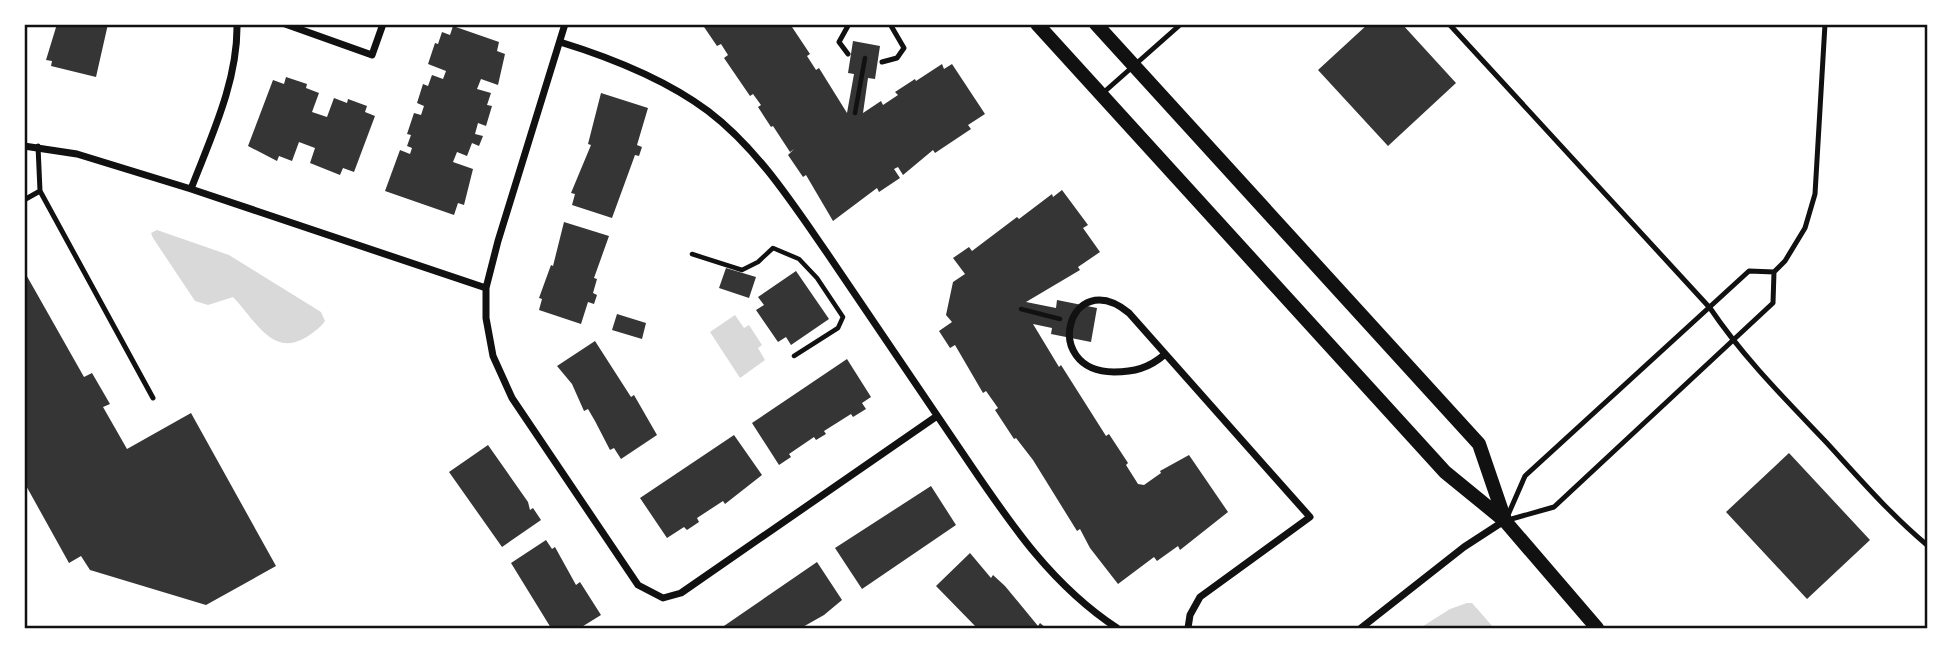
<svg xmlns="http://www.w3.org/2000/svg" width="1952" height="653" viewBox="0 0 1952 653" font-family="'Work Sans',sans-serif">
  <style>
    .water { fill: #d9d9d9 }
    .building { fill: #353535 }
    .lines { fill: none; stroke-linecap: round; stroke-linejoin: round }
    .path { stroke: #111; stroke-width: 4.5 }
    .service { stroke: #111; stroke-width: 5 }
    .minor { stroke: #111; stroke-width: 7 }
    .secondary { stroke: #111; stroke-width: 14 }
    .neatline { fill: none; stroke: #111; stroke-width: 2.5 }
  </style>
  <rect width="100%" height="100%" fill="#fff"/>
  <path class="water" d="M 157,230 L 229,255 L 321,312 L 325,321 L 322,325 C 277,367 261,327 233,297 L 208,305 L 195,301 L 153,238 L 151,233 Z
    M 735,315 L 744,328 L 749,325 L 762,345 L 758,348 L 765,360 L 740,378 L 710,332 Z
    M 1467,603 L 1472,603 L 1494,628 L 1420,628 L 1450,609 Z"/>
  <path class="building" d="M 57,24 L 108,24 L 96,77 L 51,66 L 52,61 L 46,60 Z
    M 702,24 L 790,24 L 810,54 L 807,56 L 816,70 L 819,68 L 847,113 L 854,74 L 848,73 L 853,41 L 880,46 L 875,79 L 868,78 L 863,113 L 881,101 L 883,105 L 898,95 L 895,92 L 915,79 L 916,81 L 942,64 L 944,69 L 952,64 L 985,114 L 968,125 L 971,129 L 935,153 L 933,150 L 903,175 L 898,167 L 894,169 L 900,178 L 879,192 L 877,188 L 833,221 L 806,175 L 803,177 L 788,155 L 794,149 L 790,152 L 773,126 L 771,127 L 758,107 L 761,105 L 753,94 L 750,96 L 724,58 L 728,55 L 721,44 L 717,46 Z
    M 1368,24 L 1402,24 L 1456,83 L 1388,146 L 1318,70 Z
    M 453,26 L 499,42 L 497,51 L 505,54 L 498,85 L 481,79 L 477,89 L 491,93 L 487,105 L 492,106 L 486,126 L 478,123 L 475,134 L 483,136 L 479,146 L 472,143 L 467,156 L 457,152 L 453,162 L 473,169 L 464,205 L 458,203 L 454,215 L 385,191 L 400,150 L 410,154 L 412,148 L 407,146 L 411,135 L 407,134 L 414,113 L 421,115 L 424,106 L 417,103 L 423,84 L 428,86 L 432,75 L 443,79 L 446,71 L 428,64 L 435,43 L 438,44 L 442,32 L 450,35 Z
    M 286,77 L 307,84 L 306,88 L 319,93 L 312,112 L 327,117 L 334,98 L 347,103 L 348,99 L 367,106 L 365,112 L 375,116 L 354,172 L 343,168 L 340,175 L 310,163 L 315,148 L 299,142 L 292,161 L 279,156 L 277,161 L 248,146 L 273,80 L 284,84 Z
    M 601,93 L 648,108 L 637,145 L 642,147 L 639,156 L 635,155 L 612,218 L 572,205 L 575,194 L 571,193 L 591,145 L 588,144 Z
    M 1062,190 L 1088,225 L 1083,228 L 1100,252 L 1078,267 L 1080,270 L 1026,302 L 1056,308 L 1057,300 L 1097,308 L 1091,342 L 1051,334 L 1052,328 L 1033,324 L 1059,367 L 1061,365 L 1106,436 L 1109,434 L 1128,463 L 1126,465 L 1138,484 L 1144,485 L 1161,473 L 1160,471 L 1189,455 L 1228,512 L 1180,550 L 1178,546 L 1157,561 L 1154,557 L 1118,584 L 1090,548 L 1080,529 L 1077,531 L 1033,460 L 1016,438 L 1014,439 L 995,410 L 998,408 L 986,391 L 983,393 L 955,345 L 950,348 L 939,331 L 952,322 L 946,315 L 953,282 L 965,274 L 953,258 L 969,247 L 972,251 L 1017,217 L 1019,219 L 1052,194 L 1053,197 Z
    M 564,222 L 609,236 L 594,278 L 597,279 L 593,293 L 597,295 L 594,304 L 588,302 L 581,324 L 539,310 L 542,299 L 539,298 L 551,265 L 553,266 Z
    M 726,268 L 756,277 L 749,298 L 719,288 Z
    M 24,271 L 84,377 L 92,373 L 110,404 L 103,407 L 127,449 L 191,413 L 276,566 L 206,605 L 90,570 L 81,556 L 69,563 L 24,482 Z
    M 796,271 L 829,319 L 791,345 L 786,337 L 778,342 L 756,310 L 764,305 L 758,297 Z
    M 617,314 L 646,323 L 642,339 L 612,330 Z
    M 595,341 L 631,397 L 634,395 L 657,435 L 621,459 L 614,448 L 610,450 L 595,421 L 588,409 L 584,411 L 572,384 L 557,366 Z
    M 847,359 L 871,397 L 862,403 L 866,409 L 853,417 L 851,414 L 824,431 L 826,434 L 816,440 L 814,437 L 789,454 L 791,457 L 779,465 L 752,423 Z
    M 734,435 L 762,475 L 725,504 L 723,501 L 697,518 L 699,522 L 687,530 L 684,527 L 667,538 L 640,498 Z
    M 488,445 L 528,502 L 530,510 L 533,508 L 541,520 L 502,547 L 449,472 Z
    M 1789,453 L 1870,540 L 1807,599 L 1726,512 Z
    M 931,486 L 956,525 L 862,589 L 835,548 Z
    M 546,540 L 552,549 L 555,547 L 576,585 L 580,582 L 601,615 L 580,628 L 551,628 L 511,563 Z
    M 970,553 L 991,578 L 993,575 L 1005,586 L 1038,626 L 1040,623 L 1046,628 L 977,628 L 936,586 Z
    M 817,562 L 842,600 L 824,615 L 801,628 L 721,628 Z"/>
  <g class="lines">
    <path class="path" d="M 855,113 L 865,58
      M 692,254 L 742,270 L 758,262 L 773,248 L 799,259 L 817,278 L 843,317 L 838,328 L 794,356
      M 1021,309 L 1060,319"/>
    <path class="service" d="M 1449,24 L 1710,308 C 1743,357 1785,399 1826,442 C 1859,478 1890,514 1927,545
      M 848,54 L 839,42 L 849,24
      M 882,62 L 897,58 L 904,48 L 890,24
      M 1103,93 L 1181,24
      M 38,146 L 40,191 L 153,398
      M 24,200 L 40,191
      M 1508,515 L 1525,476 L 1749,271 L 1774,272
      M 1508,520 L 1554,507 L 1773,303 L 1774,272 L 1785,261 L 1805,228 L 1815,194 L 1825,24"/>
    <path class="minor" d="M 285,24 L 372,55 L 383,24
      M 565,24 L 498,241 L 486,288 L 486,318 L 493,356 L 512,398 L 638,585 L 663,598 L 681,593 L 937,416
      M 560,42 C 612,58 665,79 708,111 C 757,148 793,204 827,253 C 875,323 922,394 970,464 C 1012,526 1053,586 1117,628
      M 24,146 L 77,154 L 191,189 L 486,288
      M 191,189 C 211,137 238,81 237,24
      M 1164,355 C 1149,368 1134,372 1114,372 C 1039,371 1069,264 1129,313 L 1310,517 L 1200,597 L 1190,615 L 1188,628
      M 1361,628 L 1464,547 L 1504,521"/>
    <path class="secondary" d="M 1037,24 L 1445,472 L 1505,521 L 1597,628
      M 1096,24 L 1479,444 L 1505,520"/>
  </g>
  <rect width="1952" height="653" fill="none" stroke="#ffffff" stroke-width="52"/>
  <rect x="26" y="26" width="1900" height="601" class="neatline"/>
</svg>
